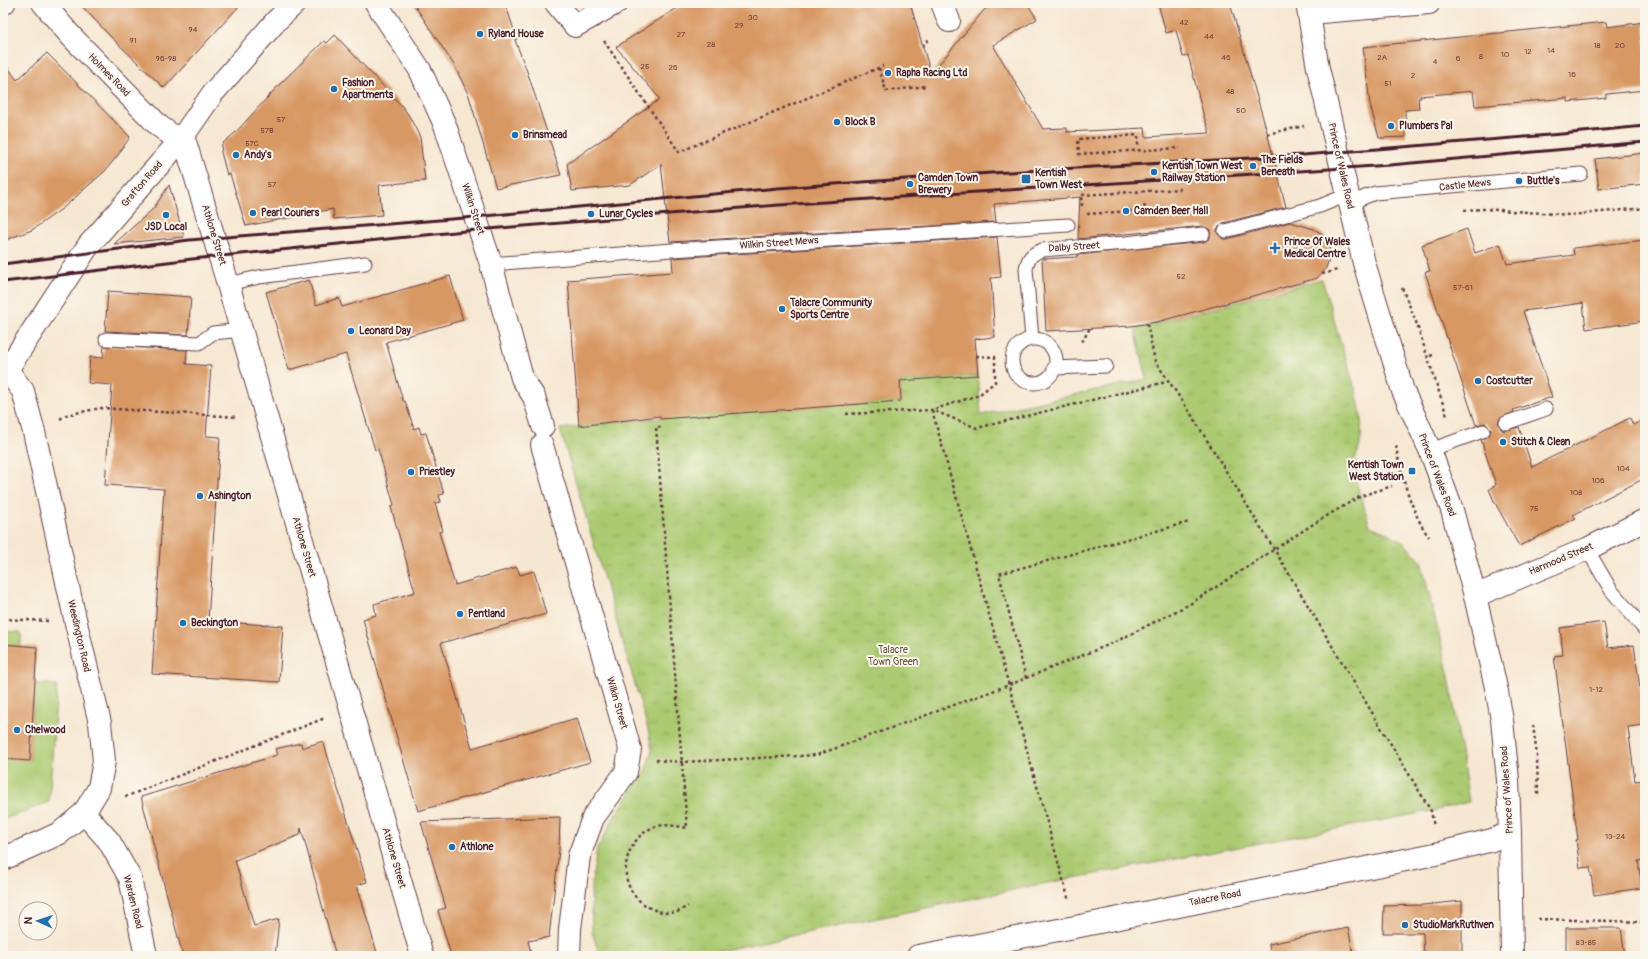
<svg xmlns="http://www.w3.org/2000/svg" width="1648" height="959" viewBox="0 0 1648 959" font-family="Pangolin,sans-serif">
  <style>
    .grass { fill: #abca71; stroke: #7a744e }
    .park { fill: url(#park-tufts); stroke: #7a744e }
    .building { fill: #d89864 }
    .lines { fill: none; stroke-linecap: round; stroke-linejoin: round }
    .service-casing { stroke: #643d44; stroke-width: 15 }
    .minor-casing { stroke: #643d44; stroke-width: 24 }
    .tertiary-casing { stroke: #643d44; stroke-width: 24 }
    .path { stroke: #643d44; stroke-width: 2.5; stroke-dasharray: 3 3; stroke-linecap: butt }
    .service { stroke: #fff; stroke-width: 13 }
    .minor { stroke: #fff; stroke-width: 22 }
    .tertiary { stroke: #fff; stroke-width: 22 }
    .rail { stroke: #4a1f2b; stroke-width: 3 }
    .poi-dot { fill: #1f6fb2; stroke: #fbf7ec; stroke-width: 1.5 }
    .labels { text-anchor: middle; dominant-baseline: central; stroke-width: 4; stroke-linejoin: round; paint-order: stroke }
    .number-label { font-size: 8px; fill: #6e3d39 }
    .poi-label { font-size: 10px; font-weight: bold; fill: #4a1f2b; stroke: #fbf7ec; text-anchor: start }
    .street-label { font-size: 10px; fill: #4a1f2b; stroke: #fbf7ec }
    .park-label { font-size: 10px; fill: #675240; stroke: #fbf7ec }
  </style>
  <defs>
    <pattern id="park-tufts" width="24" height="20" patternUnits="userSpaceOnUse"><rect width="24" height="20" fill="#abca71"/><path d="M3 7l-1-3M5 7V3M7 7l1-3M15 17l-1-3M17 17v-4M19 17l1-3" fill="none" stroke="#95ad62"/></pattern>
  </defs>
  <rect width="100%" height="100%" fill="#fbf7ec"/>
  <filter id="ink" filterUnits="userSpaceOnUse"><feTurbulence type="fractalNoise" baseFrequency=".025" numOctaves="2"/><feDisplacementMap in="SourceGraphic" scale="8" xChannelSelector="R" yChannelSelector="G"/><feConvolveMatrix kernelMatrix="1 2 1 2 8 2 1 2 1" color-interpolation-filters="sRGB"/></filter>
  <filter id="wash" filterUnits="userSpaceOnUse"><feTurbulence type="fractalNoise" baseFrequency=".012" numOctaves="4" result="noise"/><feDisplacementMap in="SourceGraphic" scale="16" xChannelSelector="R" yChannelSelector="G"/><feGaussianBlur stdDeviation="0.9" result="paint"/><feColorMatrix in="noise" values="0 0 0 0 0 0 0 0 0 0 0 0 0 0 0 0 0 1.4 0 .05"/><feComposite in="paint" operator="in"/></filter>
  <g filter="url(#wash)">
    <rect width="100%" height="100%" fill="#f6e7d1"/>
    <path class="grass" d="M 3,631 L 21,632 L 21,646 L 3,644 Z
      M 32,683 L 57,685 L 49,802 L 3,820 L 3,759 L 30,760 L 34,693 L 36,688 Z"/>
    <path class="park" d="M 1322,279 C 1329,303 1336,327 1343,350 C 1354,387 1374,431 1351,466 L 1370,526 L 1390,534 L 1405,544 L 1421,561 L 1449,676 L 1469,802 L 1437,810 L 1052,882 L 695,956 L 600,956 L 592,932 L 591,888 L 597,849 L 615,816 L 646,769 L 652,750 L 648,729 L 560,429 L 622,421 L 901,401 L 900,382 L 978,375 L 981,415 L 1147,379 L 1135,329 Z"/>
    <g id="blocks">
      <path class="building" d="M 79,3 L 242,3 L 164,88 L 111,37 Z
        M 413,3 L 505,3 L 517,39 L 515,40 L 528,74 L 561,175 L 496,188 L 469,96 L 454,65 Z
        M 685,3 L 910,3 L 931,74 L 984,10 L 996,3 L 1027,3 L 1037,19 L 993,45 L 1043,129 L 1067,128 L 1067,132 L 1145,128 L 1146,137 L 1210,133 L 1204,117 L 1188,55 L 1183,57 L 1176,30 L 1166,33 L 1158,3 L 1230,3 L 1267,132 L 1286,207 L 1223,223 L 1217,229 L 1217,233 L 1223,239 L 1227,239 L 1290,222 L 1314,229 L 1324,235 L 1329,245 L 1330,256 L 1326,268 L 1317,278 L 1300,283 L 1157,322 L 1131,326 L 1046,331 L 1042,259 L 1077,257 L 1077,255 L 1204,242 L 1210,238 L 1210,230 L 1202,226 L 1078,239 L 1080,197 L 994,204 L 996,222 L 670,242 L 661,164 L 630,185 L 572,191 L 567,164 L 660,99 L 616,47 Z
        M 1606,22 L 1607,27 L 1645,22 L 1645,90 L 1606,94 L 1606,98 L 1568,102 L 1568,98 L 1475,106 L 1473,91 L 1420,96 L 1421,98 L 1418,98 L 1419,109 L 1405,110 L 1406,137 L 1379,138 L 1370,104 L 1363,47 Z
        M 335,35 L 402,106 L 409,116 L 420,137 L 425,181 L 379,185 L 382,215 L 334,219 L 333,209 L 246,226 L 230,174 L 227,175 L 221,152 L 222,144 L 236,132 L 278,86 L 324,41 L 327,43 Z
        M 47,53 L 130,137 L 118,155 L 105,171 L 63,208 L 32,230 L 3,241 L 3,61 L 17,80 Z
        M 1645,153 L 1645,184 L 1599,189 L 1595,159 Z
        M 169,185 L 184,237 L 114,244 L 154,208 Z
        M 1467,229 L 1475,253 L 1500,244 L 1507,264 L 1574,255 L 1573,248 L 1645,240 L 1645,321 L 1586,329 L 1583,303 L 1523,311 L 1552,397 L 1513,410 L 1514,412 L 1500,418 L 1498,422 L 1501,429 L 1504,431 L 1519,427 L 1532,467 L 1630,418 L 1633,425 L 1645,419 L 1645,478 L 1573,515 L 1576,518 L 1519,546 L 1494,501 L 1489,489 L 1496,485 L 1481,440 L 1489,436 L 1491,429 L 1485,423 L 1476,425 L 1425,272 L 1430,271 L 1422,245 Z
        M 997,237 L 1001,277 L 991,278 L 995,337 L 975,339 L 978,375 L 900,381 L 901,401 L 660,419 L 660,416 L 579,426 L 568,280 L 673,272 L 672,258 Z
        M 450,276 L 463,320 L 386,342 L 403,401 L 405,401 L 414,429 L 419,427 L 421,434 L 426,433 L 444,494 L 439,495 L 441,502 L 435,503 L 443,531 L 439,532 L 455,585 L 517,567 L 520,575 L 534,571 L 546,614 L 441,643 L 472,748 L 577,718 L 590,762 L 418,811 L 363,619 L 376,615 L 374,604 L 415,592 L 391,507 L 394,505 L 378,449 L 375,450 L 346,354 L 289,370 L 266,292 L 309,280 L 316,305 L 339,298 L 342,307 Z
        M 108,291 L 191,297 L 188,335 L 105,331 Z
        M 104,346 L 187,350 L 186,364 L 211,366 L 206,436 L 220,437 L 208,621 L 283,626 L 279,682 L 152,674 L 164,489 L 105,485 L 112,385 L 88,383 L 90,357 L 103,358 Z
        M 1604,622 L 1608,648 L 1634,645 L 1645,725 L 1628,727 L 1635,781 L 1645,780 L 1645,860 L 1638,861 L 1642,888 L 1594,895 L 1590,867 L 1580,868 L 1576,840 L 1578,840 L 1554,656 L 1563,655 L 1560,628 Z
        M 3,644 L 37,647 L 30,761 L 3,759 Z
        M 323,741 L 367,882 L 357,885 L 378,956 L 336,956 L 301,828 L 300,835 L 235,860 L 254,926 L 279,919 L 275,956 L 183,956 L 141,797 L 277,755 L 275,749 L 301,743 L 302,748 Z
        M 560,817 L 559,850 L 549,937 L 528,941 L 532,956 L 451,956 L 438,910 L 446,908 L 421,822 Z
        M 1462,901 L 1462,956 L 1424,956 L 1423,933 L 1383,933 L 1384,906 L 1423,905 Z
        M 1348,928 L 1354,956 L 1270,956 L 1269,944 Z
        M 1566,928 L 1621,928 L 1625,956 L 1566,956 Z"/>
    </g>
  </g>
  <g filter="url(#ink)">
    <use href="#blocks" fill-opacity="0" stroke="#643d44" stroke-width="1"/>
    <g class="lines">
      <g class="service-casing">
        <path id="service" d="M 1350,203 L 1375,193 L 1581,174
          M 1225,231 L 1320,206 L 1347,195
          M 491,264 L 672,250 L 1068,225
          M 228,284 L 259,277 L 365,263
          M 106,339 L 199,343 L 213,333 L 242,330
          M 1032,339 L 1026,269 C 1028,258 1031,254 1042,250 L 1126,243 L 1203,234
          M1012 361a22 22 0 1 1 44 0a22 22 0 1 1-44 0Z
          M 1054,368 L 1106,366
          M 1506,423 L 1546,409
          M 1430,450 L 1483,431
          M 1587,549 L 1611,590 L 1645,630"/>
      </g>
      <g class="minor-casing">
        <path id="minor" d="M 3,3 L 4,3
          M 43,3 L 70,35 L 159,126 L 186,145 L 228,284 L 422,956
          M 376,3 L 420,70 L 445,125 L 491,264 L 522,378 L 534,397 L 543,426
          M 556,3 L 575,26 L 616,3
          M 942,3 L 949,21
          M 1309,13 L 1429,3
          M 3,376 L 88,246 L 179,142 L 213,93 L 277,20 L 295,3
          M 542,445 L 630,749 L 626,772 L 593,818 L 579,856 L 570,929 L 569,956
          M 1475,596 L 1587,549 L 1645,520
          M 84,813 L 109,841 L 130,878 L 146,956
          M 3,859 L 60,833 L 84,813 L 99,788 L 104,761 L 100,723 L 76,623 L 34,432 L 23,391 L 7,370
          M 918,956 L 1075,927 L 1440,853 L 1492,840 L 1510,833"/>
      </g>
      <g class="tertiary-casing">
        <path id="tertiary" d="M 1307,3 L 1318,68 L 1364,263 L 1403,391 L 1430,450 L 1452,510 L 1475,596 L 1497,692 L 1502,720 L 1508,780 L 1510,833 L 1512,956"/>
      </g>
      <path class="path" d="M 604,41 L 679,152 L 883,66
        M 922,46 L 929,39
        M 879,68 L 886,91 L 926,86
        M 1267,134 L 1304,126
        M 1138,145 L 1138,135 L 1078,139 L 1079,154 L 1180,148
        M 1082,206 L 1081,195 L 1181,189
        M 1464,210 L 1484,209 L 1570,215 L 1645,208
        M 1087,214 L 1145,210 L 1144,202
        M 1322,274 L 1337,270
        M 1402,288 L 1415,319 L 1447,416
        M 1147,324 L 1155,361 L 1189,411 L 1274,549 L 1431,811 L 1434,827
        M 1082,342 L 1090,328
        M 976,356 L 995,357 L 995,382 L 979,395 L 932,410 L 1069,901
        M 1430,356 L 1433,355
        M 846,414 L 932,410 L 977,428 L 1170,381
        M 60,419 L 66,415 L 101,408 L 237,417
        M 661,427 L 656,427 L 687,828 C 677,826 667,824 657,826 C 633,833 619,863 629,886 C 633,896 641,903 650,908 C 658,912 668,914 677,912 C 681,910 684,908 688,906
        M 1396,446 C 1400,473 1413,516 1429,537
        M 3,619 L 48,621
        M 1026,678 L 999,574 L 1189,522
        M 1533,725 L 1537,756 L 1538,794
        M 656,760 L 682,762 L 817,755 L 1009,685 L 1113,643 L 1190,604 L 1318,521 L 1361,496 L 1392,486
        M 125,797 L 325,718
        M 1538,919 L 1645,922"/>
      <use href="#service" class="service"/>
      <use href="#minor" class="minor"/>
      <use href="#tertiary" class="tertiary"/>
      <path class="rail" d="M 3,264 L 189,240 L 464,218 L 778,188 L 991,173 L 1303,155 L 1562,134 L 1645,126
        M 3,282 L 192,259 L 465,231 L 779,205 L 1390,165 L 1645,142"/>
    </g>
  </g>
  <g class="poi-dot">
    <circle cx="480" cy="34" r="4"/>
    <circle cx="888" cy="73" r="4"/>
    <circle cx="334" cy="89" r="4"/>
    <circle cx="837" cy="122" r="4"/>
    <circle cx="1391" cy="126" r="4"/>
    <circle cx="515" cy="135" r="4"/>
    <circle cx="236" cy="155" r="4"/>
    <circle cx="1253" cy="166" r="4"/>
    <circle cx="1154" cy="172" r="4"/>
    <rect x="1021" y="174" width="10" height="10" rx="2"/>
    <circle cx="1519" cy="181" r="4"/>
    <circle cx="910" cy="184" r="4"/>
    <circle cx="1126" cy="211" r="4"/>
    <circle cx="253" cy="213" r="4"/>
    <circle cx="591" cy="214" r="4"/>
    <circle cx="166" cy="215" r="4"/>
    <path d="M1273 242h4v4h4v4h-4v4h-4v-4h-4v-4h4z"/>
    <circle cx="782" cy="309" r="4"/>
    <circle cx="351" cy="331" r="4"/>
    <circle cx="1478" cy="381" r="4"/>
    <circle cx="1503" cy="442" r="4"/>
    <rect x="1408" y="467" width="8" height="8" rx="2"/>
    <circle cx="411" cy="472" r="4"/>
    <circle cx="200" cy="496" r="4"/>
    <circle cx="460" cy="614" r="4"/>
    <circle cx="183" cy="623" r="4"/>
    <circle cx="17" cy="730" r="4"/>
    <circle cx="452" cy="847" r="4"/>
    <circle cx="1405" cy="925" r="4"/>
  </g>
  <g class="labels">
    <g class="number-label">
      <text x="753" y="17">30</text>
      <text x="1184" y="22">42</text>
      <text x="739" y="25">29</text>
      <text x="193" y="29">94</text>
      <text x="681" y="34">27</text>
      <text x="1209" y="36">44</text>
      <text x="133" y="40">91</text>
      <text x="711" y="44">28</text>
      <text x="1597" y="45">18</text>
      <text x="1620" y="45">20</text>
      <text x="1551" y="50">14</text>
      <text x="1528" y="51">12</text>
      <text x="1505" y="54">10</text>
      <text x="1481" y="56">8</text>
      <text x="1226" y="57">46</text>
      <text x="1382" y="57">2A</text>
      <text x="166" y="58">96-98</text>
      <text x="1458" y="58">6</text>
      <text x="1435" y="61">4</text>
      <text x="645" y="66">25</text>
      <text x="673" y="67">26</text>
      <text x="1572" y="74">16</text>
      <text x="1413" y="75">2</text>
      <text x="1388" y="83">51</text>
      <text x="1230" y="91">48</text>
      <text x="1241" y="110">50</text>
      <text x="281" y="119">57</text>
      <text x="267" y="130">57B</text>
      <text x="252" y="143">57C</text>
      <text x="272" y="184">57</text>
      <text x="1181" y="276">52</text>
      <text x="1463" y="287">57-61</text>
      <text x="1623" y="468">104</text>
      <text x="1598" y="480">106</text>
      <text x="1576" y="492">108</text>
      <text x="1534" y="508">75</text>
      <text x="1596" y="689">1-12</text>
      <text x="1615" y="836">13-24</text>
      <text x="1586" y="942">83-85</text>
    </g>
    <g class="poi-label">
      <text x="488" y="34">Ryland House</text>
      <text x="896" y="73">Rapha Racing Ltd</text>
      <text x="342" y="83">Fashion<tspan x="342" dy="12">Apartments</tspan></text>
      <text x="845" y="122">Block B</text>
      <text x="1399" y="126">Plumbers Pal</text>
      <text x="523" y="135">Brinsmead</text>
      <text x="244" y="155">Andy's</text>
      <text x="1261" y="160">The Fields<tspan x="1261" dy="12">Beneath</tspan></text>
      <text x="1162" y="166">Kentish Town West<tspan x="1162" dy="12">Railway Station</tspan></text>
      <text x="1035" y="173">Kentish<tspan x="1035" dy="12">Town West</tspan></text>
      <text x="918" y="178">Camden Town<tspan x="918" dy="12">Brewery</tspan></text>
      <text x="1527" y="181">Buttle's</text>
      <text x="1134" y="211">Camden Beer Hall</text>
      <text x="261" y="213">Pearl Couriers</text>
      <text x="599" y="214">Lunar Cycles</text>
      <text x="166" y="227" text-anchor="middle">JSD Local</text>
      <text x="1284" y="242">Prince Of Wales<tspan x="1284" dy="12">Medical Centre</tspan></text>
      <text x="790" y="303">Talacre Community<tspan x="790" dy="12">Sports Centre</tspan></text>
      <text x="359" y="331">Leonard Day</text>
      <text x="1486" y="381">Costcutter</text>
      <text x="1511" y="442">Stitch &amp; Clean</text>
      <text x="1404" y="465" text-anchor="end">Kentish Town<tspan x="1404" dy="12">West Station</tspan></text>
      <text x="419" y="472">Priestley</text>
      <text x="208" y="496">Ashington</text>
      <text x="468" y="614">Pentland</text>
      <text x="191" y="623">Beckington</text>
      <text x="25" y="730">Chelwood</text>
      <text x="460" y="847">Athlone</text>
      <text x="1413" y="925">StudioMarkRuthven</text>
    </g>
    <g class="street-label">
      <text transform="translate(109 75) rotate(46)">Holmes Road</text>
      <text transform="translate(1341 166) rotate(77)">Prince of Wales Road</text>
      <text transform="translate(142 184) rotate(-49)">Grafton Road</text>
      <text transform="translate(1465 185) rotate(-6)">Castle Mews</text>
      <text transform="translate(473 209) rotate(72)">Wilkin Street</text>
      <text transform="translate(214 235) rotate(73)">Athlone Street</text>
      <text transform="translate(779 243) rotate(-4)">Wilkin Street Mews</text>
      <text transform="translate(1074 247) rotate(-4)">Dalby Street</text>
      <text transform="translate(1437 475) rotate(69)">Prince of Wales Road</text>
      <text transform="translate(304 547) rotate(74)">Athlone Street</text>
      <text transform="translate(1561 559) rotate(-23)">Harmood Street</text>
      <text transform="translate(79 636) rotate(77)">Weedington Road</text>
      <text transform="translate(617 703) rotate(74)">Wilkin Street</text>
      <text transform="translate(1507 790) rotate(-94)">Prince of Wales Road</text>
      <text transform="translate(394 858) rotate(74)">Athlone Street</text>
      <text transform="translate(1215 898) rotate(-11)">Talacre Road</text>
      <text transform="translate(133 902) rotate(76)">Warden Road</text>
    </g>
    <g class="park-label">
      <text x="893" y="650">Talacre<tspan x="893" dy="12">Town Green</tspan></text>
    </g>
  </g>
  <rect width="1648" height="959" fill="none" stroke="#fbf7ec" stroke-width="16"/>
  <g transform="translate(38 921) rotate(273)"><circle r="19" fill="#fbf7ec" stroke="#b4a19f"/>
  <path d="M0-3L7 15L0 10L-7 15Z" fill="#1f6fb2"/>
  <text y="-6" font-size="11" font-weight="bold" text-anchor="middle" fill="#4a1f2b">N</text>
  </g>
</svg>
